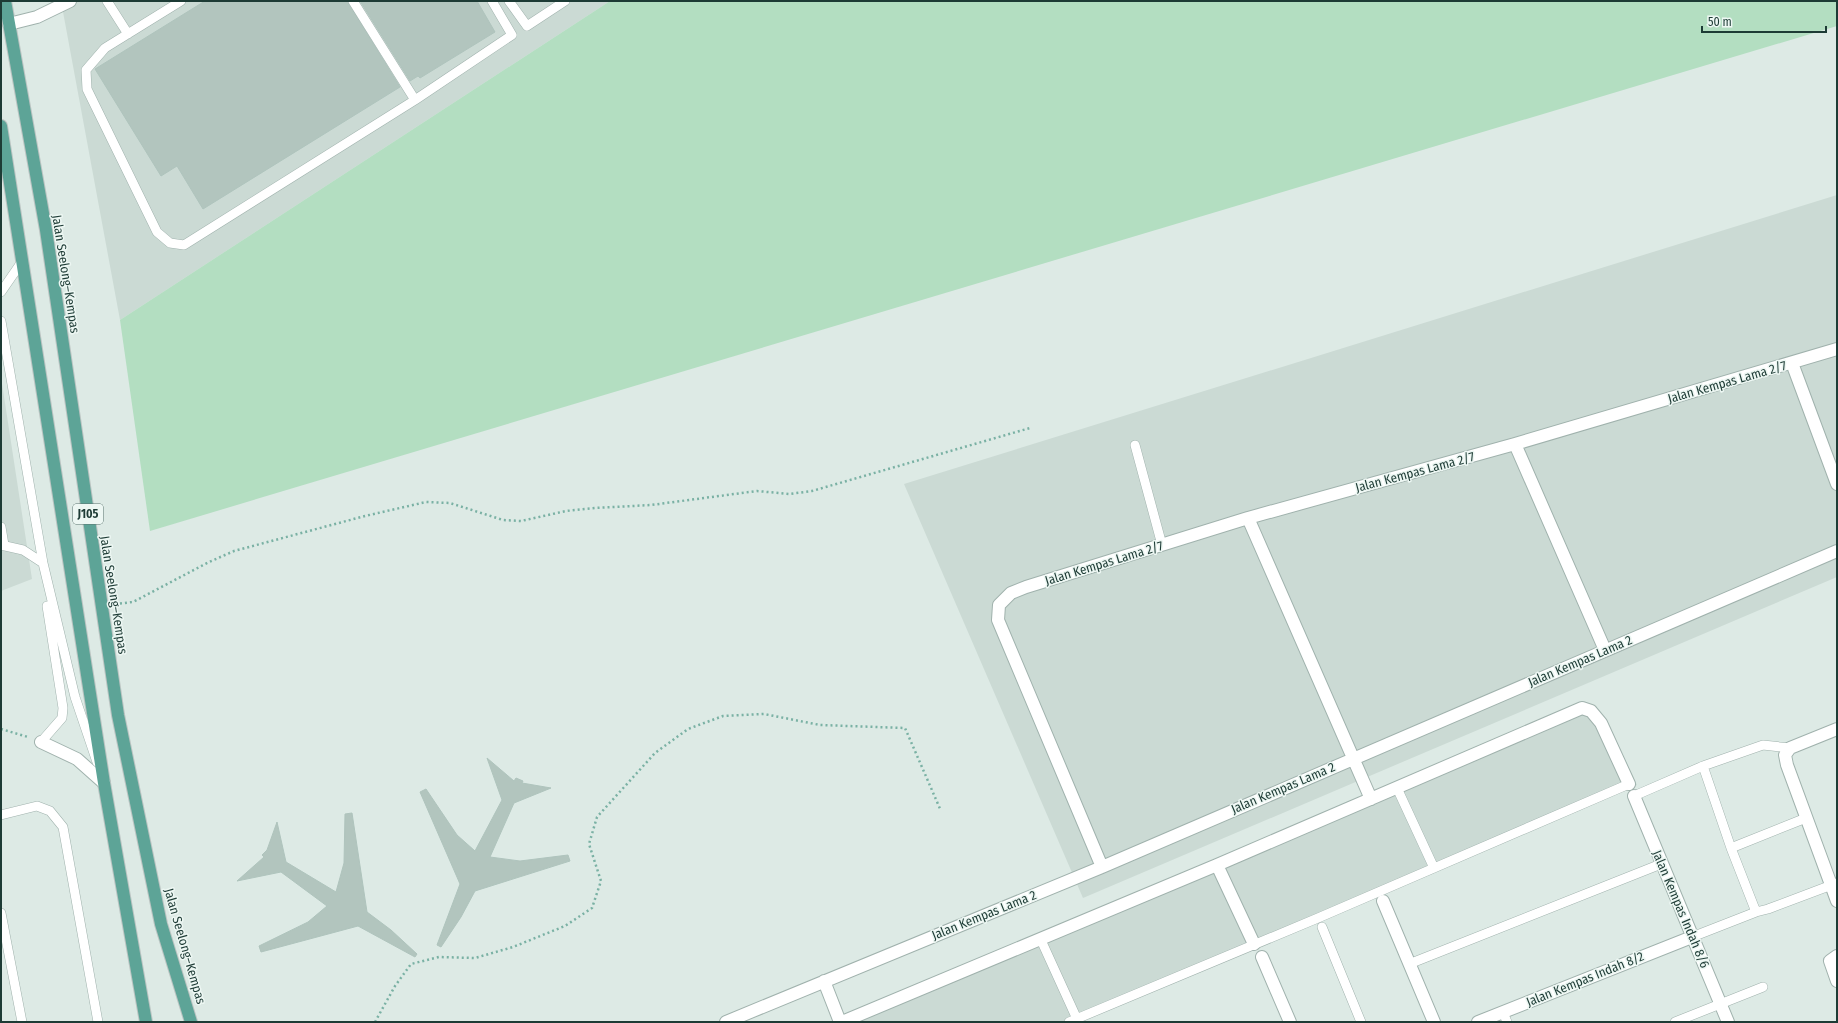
<svg xmlns="http://www.w3.org/2000/svg" width="1838" height="1023" viewBox="0 0 1838 1023" font-family="'Fira Sans Condensed',sans-serif">
  <style>
    .built { fill: #cbdad4 }
    .green { fill: #b3dec1 }
    .building { fill: #b2c5be; stroke: #afc4bd }
    .lines { fill: none; stroke-linecap: round; stroke-linejoin: round }
    .lane-casing { stroke: #a0b2ad; stroke-width: 10 }
    .street-casing { stroke: #a0b2ad; stroke-width: 14 }
    .primary-casing { stroke: #bbc4c2; stroke-width: 14 }
    .path { stroke: #7ab1a4; stroke-width: 2.5; stroke-dasharray: 2 3; stroke-linecap: butt }
    .lane { stroke: #fff; stroke-width: 9 }
    .street { stroke: #fff; stroke-width: 12 }
    .primary { stroke: #5da497; stroke-width: 12 }
    .labels { text-anchor: middle; dominant-baseline: central; stroke-width: 3; stroke-linejoin: round; paint-order: stroke }
    .shield { fill: #edf7f3; stroke: #5b736e; stroke-width: 1 }
    .shield-label { font-size: 12px; font-weight: bold; fill: #1d3b35 }
    .street-label { font-size: 13px; fill: #1d3b35; stroke: #edf7f3 }
  </style>
  <rect width="100%" height="100%" fill="#ddeae5"/>
  <path class="built" d="M 61,1 L 610,1 L 120,320 Z
    M 1837,195 L 1837,577 L 1083,898 L 904,484 Z
    M 1,377 L 32,579 L 1,591 Z
    M 1581,702 L 1596,706 L 1607,722 L 1637,785 L 1080,1022 L 829,1022 L 1310,819 Z"/>
  <path class="green" d="M 610,1 L 1837,1 L 1837,26 L 150,531 L 120,320 Z"/>
  <path class="building" d="M 205,1 L 347,1 L 400,87 L 203,209 L 177,166 L 161,176 L 95,69 Z
    M 360,1 L 477,1 L 495,32 L 420,78 L 418,76 L 410,81 Z
    M 487,758 L 514,781 L 516,778 L 523,781 L 522,783 L 551,788 L 514,803 L 490,857 L 520,861 L 568,855 L 570,861 L 475,891 L 461,917 L 441,947 L 437,945 L 460,884 L 420,792 L 426,789 L 457,835 L 475,851 L 502,800 Z
    M 352,813 L 367,912 L 391,930 L 417,954 L 415,957 L 358,926 L 261,952 L 259,946 L 308,922 L 327,906 L 281,872 L 237,881 L 264,857 L 262,855 L 267,850 L 277,822 L 286,862 L 336,892 L 344,863 L 345,814 Z"/>
  <g class="lines">
    <g class="lane-casing">
      <path id="lane" d="M 107,1 L 128,34
        M 181,1 L 105,48 L 86,70 L 87,89 L 157,232 L 170,243 L 184,245 L 415,100 L 353,1
        M 509,1 L 527,26 L 565,1
        M 415,100 L 512,35 L 492,1
        M 1,292 L 21,263
        M 1,321 L 43,563 L 75,697 L 97,762
        M 1135,445 L 1162,545
        M 1,527 L 4,545
        M 1,545 L 23,550 L 43,563
        M 41,742 L 62,718 L 63,708 L 47,606
        M 1790,748 L 1763,745 L 1703,766 L 1731,848 L 1756,912 L 1768,909 L 1837,883
        M 1397,788 L 1434,868
        M 1634,796 L 1703,766
        M 1,815 L 37,806 L 50,811 L 63,827 L 98,1022
        M 1731,848 L 1806,818
        M 1,913 L 22,1022
        M 1322,927 L 1361,1022
        M 1692,937 L 1756,912
        M 1041,940 L 1077,1019
        M 1409,964 L 1661,864
        M 1503,1012 L 1507,1022
        M 1069,1022 L 1318,918 L 1629,784
        M 1675,1022 L 1763,987"/>
    </g>
    <g class="street-casing">
      <path id="street" d="M 9,24 L 37,17 L 70,1
        M 1792,363 L 1837,484
        M 1515,444 L 1605,650
        M 1248,518 L 1371,799
        M 1837,729 L 1790,748 L 1785,755 L 1787,765 L 1837,901
        M 41,742 L 77,759 L 104,783
        M 1634,796 L 1728,1022
        M 1217,865 L 1254,944
        M 1102,867 L 998,620 L 999,605 L 1011,593 L 1026,587 L 1248,518 L 1515,444 L 1837,349
        M 1383,901 L 1434,1022
        M 1837,956 L 1830,961 L 1837,981
        M 1262,957 L 1290,1022
        M 824,981 L 840,1022
        M 726,1022 L 1102,867 L 1837,551
        M 842,1022 L 1217,865 L 1582,708 L 1591,711 L 1601,723 L 1629,784
        M 1478,1022 L 1692,937"/>
    </g>
    <g class="primary-casing">
      <path id="primary" d="M 5,1 L 46,230 L 118,715 L 161,924 L 191,1022
        M 1,126 L 104,783 L 146,1022"/>
    </g>
    <path class="path" d="M 115,604 L 133,602 L 209,562 L 234,551 L 365,516 L 426,502 L 450,503 L 503,520 L 521,521 L 566,511 L 595,508 L 651,505 L 757,491 L 789,494 L 812,491 L 1030,428
      M 1,729 L 28,737
      M 375,1022 L 395,986 L 411,964 L 439,957 L 475,958 L 513,947 L 565,926 L 592,908 L 601,881 L 589,844 L 597,817 L 655,753 L 688,729 L 723,716 L 764,714 L 820,725 L 905,728 L 941,811"/>
    <use href="#lane" class="lane"/>
    <use href="#street" class="street"/>
    <use href="#primary" class="primary"/>
  </g>
  <g class="labels">
    <rect class="shield" x="73" y="504" width="30" height="20" rx="3"/>
    <g class="shield-label">
      <text x="88" y="514">J105</text>
    </g>
    <g class="street-label">
      <text transform="translate(66 274) rotate(81)">Jalan Seelong–Kempas</text>
      <text transform="translate(1727 382) rotate(-16)">Jalan Kempas Lama 2/7</text>
      <text transform="translate(1415 472) rotate(-15)">Jalan Kempas Lama 2/7</text>
      <text transform="translate(1104 563) rotate(-17)">Jalan Kempas Lama 2/7</text>
      <text transform="translate(114 595) rotate(81)">Jalan Seelong–Kempas</text>
      <text transform="translate(1580 661) rotate(-23)">Jalan Kempas Lama 2</text>
      <text transform="translate(1283 788) rotate(-23)">Jalan Kempas Lama 2</text>
      <text transform="translate(1681 909) rotate(67)">Jalan Kempas Indah 8/6</text>
      <text transform="translate(984 915) rotate(-22)">Jalan Kempas Lama 2</text>
      <text transform="translate(185 946) rotate(74)">Jalan Seelong–Kempas</text>
      <text transform="translate(1585 979) rotate(-22)">Jalan Kempas Indah 8/2</text>
    </g>
  </g>
  <rect width="1838" height="1023" fill="none" stroke="#1d3b35" stroke-width="4"/>
  <path d="M1702 26v6h124v-6" fill="none" stroke="#1d3b35" stroke-width="2"/>
  <text x="1708" y="26" font-size="12" fill="#1d3b35" stroke="#edf7f3" stroke-width="3" paint-order="stroke">50 m</text>
</svg>
